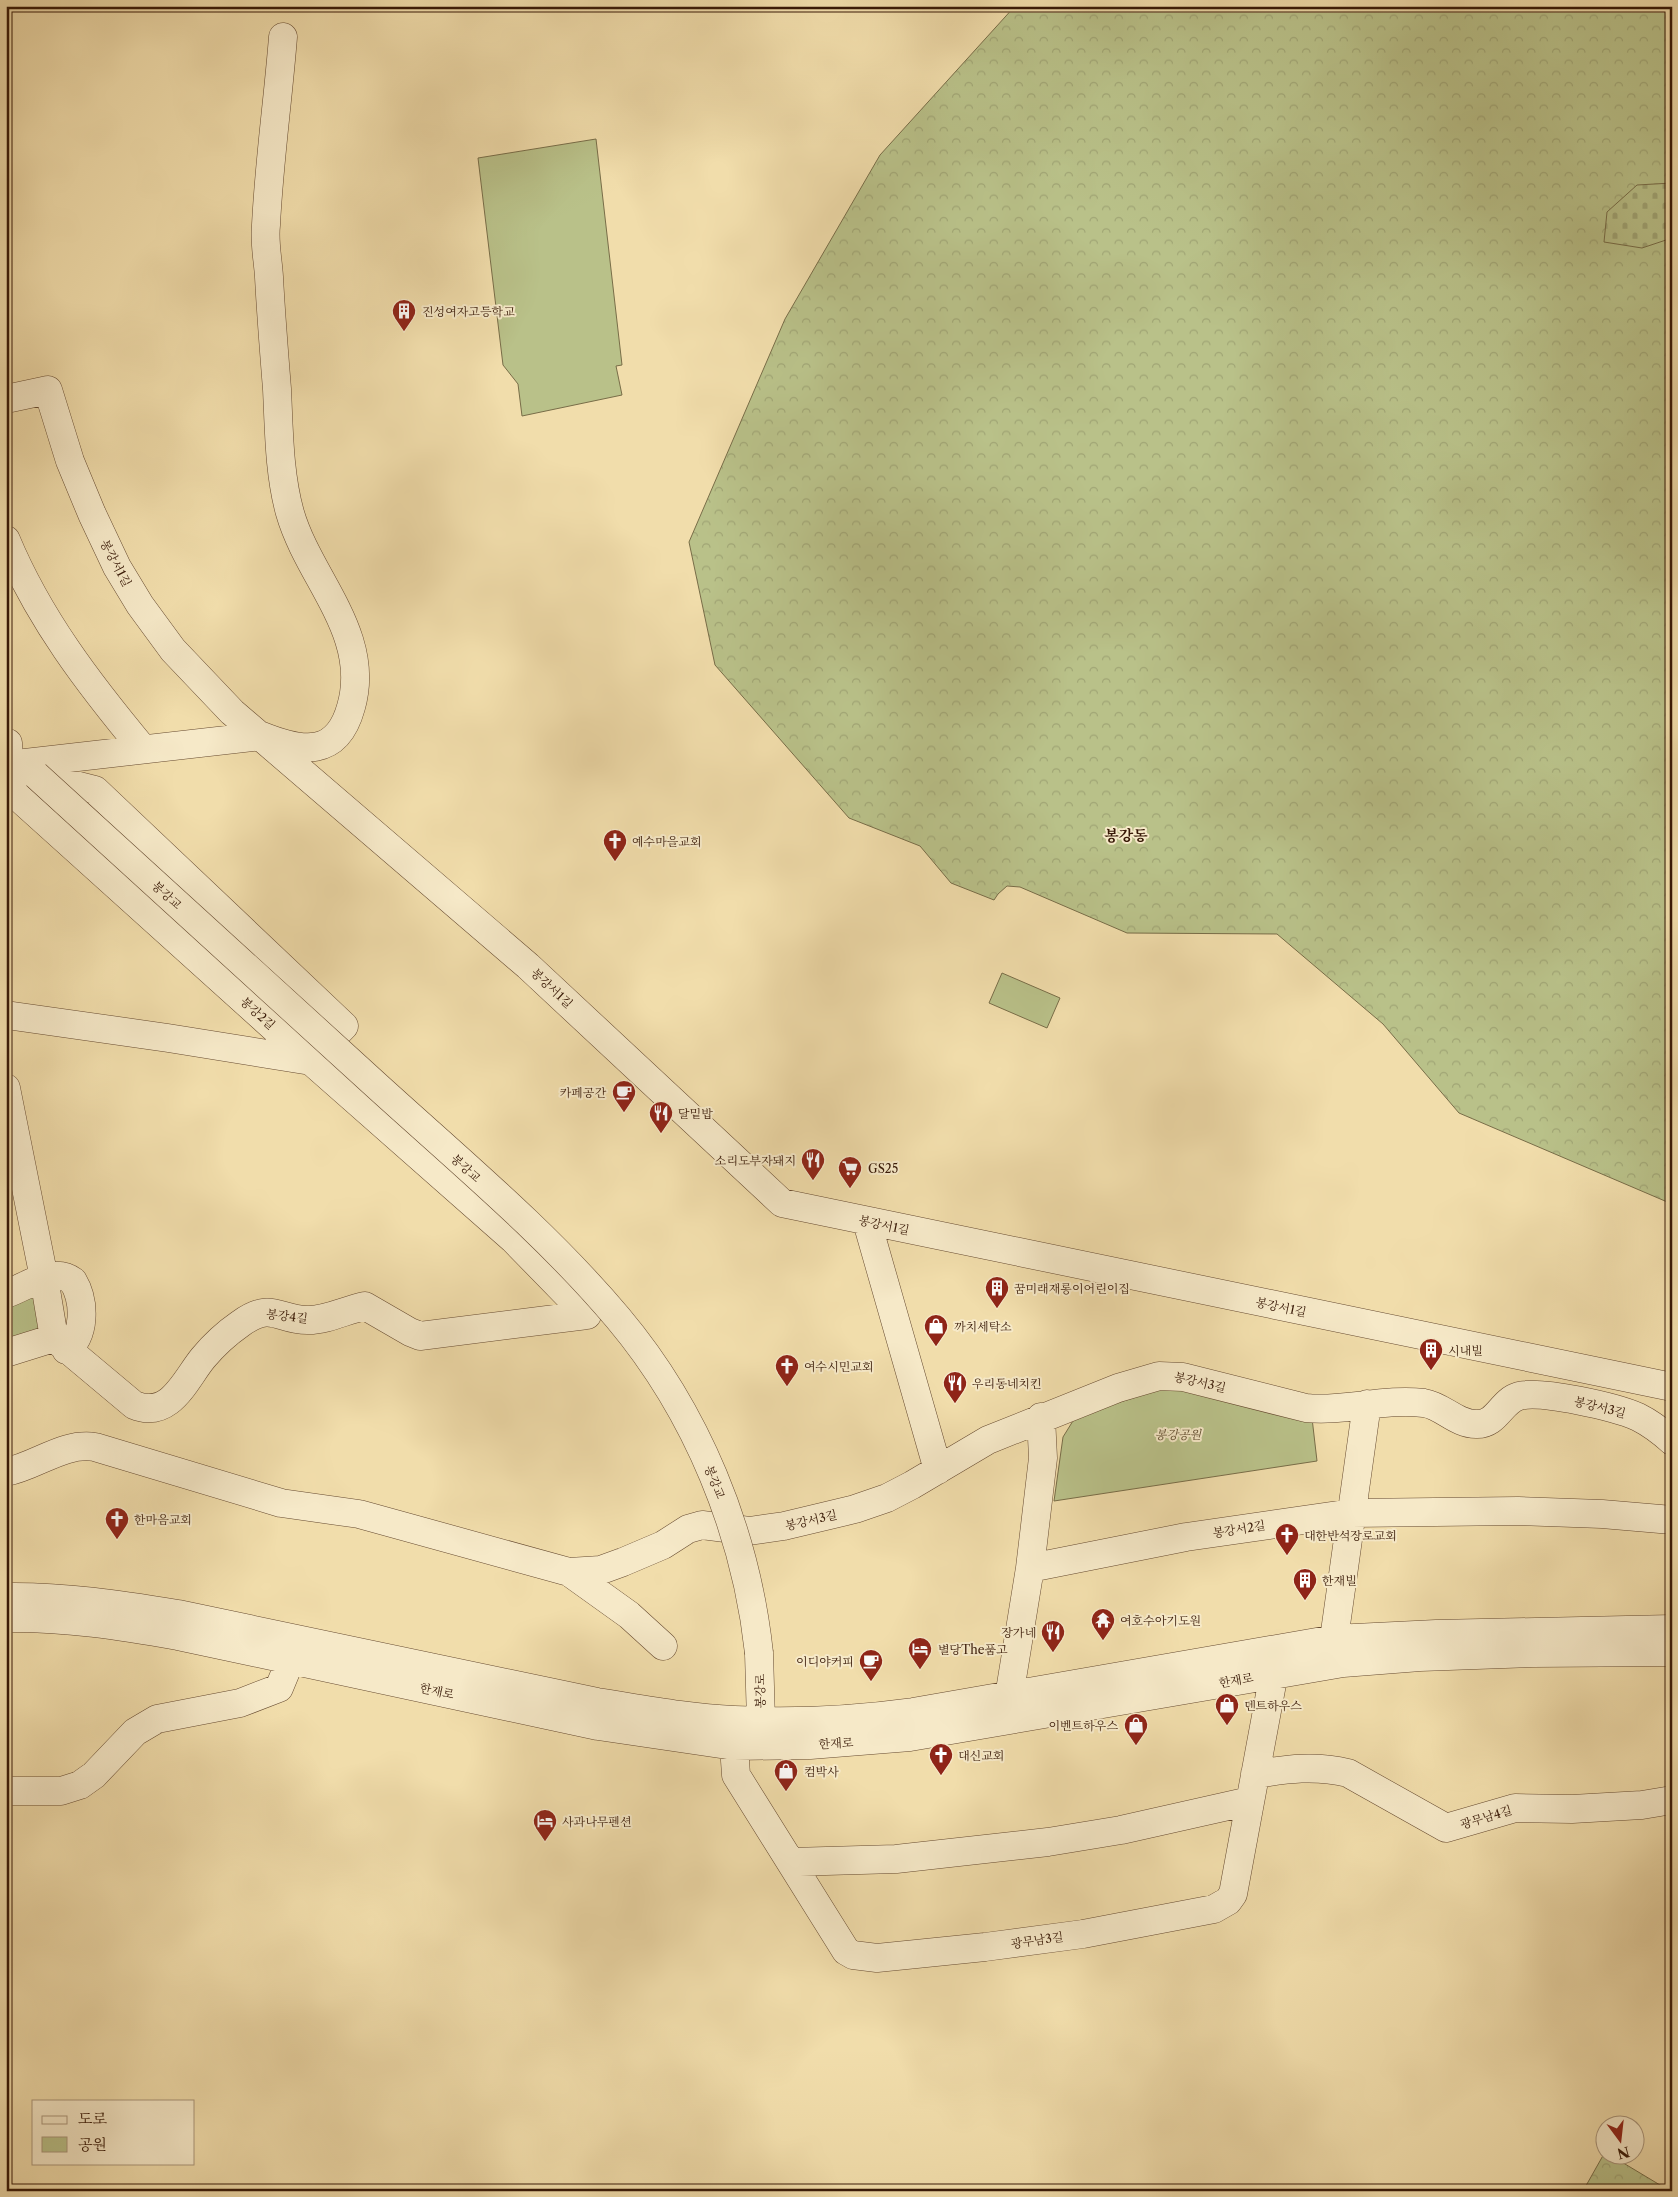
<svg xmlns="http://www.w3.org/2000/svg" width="1678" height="2197" viewBox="0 0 1678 2197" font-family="'Libre Caslon Text','Noto Serif KR',serif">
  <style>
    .green { fill: #b9c189; stroke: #786d48 }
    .forest { fill: url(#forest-crowns); stroke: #786d48 }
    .cemetery { fill: url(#cemetery-stones); stroke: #786d48 }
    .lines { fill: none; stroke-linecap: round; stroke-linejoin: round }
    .minor-casing { stroke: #664a30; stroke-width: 29 }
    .minor { stroke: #f6e9c8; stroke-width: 28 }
    .minor-bridge-casing { stroke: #664a30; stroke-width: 29; stroke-linecap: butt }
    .minor-bridge { stroke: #f6e9c8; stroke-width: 28 }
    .labels { text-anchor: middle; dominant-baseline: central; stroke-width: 4; stroke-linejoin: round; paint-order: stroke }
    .poi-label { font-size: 12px; fill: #381907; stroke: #f6e9c8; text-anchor: start }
    .street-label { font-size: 12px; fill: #381907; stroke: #f6e9c8 }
    .park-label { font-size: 12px; font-style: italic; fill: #5f4b2e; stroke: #f6e9c8 }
    .quarter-label { font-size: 15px; font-weight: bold; fill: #381907; stroke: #f6e9c8 }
  </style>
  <defs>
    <pattern id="forest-crowns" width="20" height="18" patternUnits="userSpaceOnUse" patternTransform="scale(1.25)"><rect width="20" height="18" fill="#b9c189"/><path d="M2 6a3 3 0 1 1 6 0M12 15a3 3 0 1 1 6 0" fill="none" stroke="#a0a575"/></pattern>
    <pattern id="cemetery-stones" width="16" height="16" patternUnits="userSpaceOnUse" patternTransform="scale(1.25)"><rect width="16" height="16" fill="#b9c189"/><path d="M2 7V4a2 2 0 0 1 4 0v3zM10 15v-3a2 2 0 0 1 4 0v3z" fill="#a0a575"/></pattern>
  </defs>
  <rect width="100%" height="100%" fill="#f1ddab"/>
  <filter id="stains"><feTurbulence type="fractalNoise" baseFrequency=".004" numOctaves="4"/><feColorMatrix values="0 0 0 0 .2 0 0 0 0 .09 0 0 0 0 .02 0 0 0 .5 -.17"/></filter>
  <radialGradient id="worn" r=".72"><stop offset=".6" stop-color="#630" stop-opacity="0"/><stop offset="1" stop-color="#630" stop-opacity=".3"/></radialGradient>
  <path class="green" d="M 596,139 L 622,365 L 616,366 L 622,395 L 522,416 L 518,384 L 503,365 L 478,158 Z
    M 1002,973 L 1060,998 L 1047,1028 L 989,1003 Z
    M 29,1295 L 36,1299 L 44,1328 L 6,1339 L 6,1302 Z
    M 1170,1386 L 1312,1418 L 1317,1461 L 1054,1501 L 1063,1437 L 1076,1416 Z"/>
  <path class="forest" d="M 1015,6 L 1672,6 L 1672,1204 L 1459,1113 L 1383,1024 L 1277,934 L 1127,933 L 1020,887 L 1007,886 L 998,894 L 994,900 L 951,883 L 920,846 L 849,818 L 715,665 L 689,542 L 785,319 L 880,155 Z
    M 1605,2152 L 1606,2154 L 1610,2155 L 1670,2191 L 1583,2191 Z"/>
  <path class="cemetery" d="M 1672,183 L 1672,238 L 1642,248 L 1604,242 L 1607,212 L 1637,185 Z"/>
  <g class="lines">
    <g class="minor-casing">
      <path id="minor" d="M 6,399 L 48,390 L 70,461 L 92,514 L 117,567 L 140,605 L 173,650 L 232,712 L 528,966 L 782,1203 L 1672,1387
        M 6,540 C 39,619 89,684 143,749
        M 8,743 L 11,783 L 17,796 L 311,1061 L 513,1239 L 587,1315
        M 25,763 L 262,736 C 302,752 337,758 351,707 C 372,634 309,579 290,513 C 279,474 279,430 277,389 C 274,352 271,315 269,277 C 268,260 264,242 266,225 C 269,163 278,100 283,37
        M 31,769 L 36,775 L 95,790 L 344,1026 L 313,1058
        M 6,1015 L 168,1038 L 311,1061
        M 6,1088 L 44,1278 L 54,1338 L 134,1405 C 170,1420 185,1380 203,1358 C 213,1346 227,1333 240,1324 C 273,1300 278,1321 309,1320 C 327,1320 346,1310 365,1306 L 410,1332 L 420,1336 L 587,1315
        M 867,1222 L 938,1470
        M 6,1294 C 26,1287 53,1266 73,1281 C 85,1301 86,1336 66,1350
        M 6,1353 L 54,1338
        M 6,1472 C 37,1466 63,1442 95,1447 L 281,1503 L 359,1514 L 569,1572 L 601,1570 L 623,1562 L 663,1545 L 688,1529 L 702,1525 L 749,1531 L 784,1526 L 855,1509 L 887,1498 L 912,1485 L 988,1440 L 1118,1388 L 1159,1376 L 1183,1377 L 1306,1408 C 1345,1412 1384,1398 1424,1403 C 1443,1406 1456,1424 1476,1424 C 1497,1425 1501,1401 1519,1396 C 1541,1390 1616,1407 1638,1417 C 1650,1423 1662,1432 1672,1441
        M 1030,1568 L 1043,1458 L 1041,1417
        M 569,1572 L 629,1615 L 663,1646
        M 6,1597 C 64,1596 121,1605 178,1614 L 597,1702 C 642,1709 688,1718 734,1720 C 794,1723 854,1720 913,1712 L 1334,1639 L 1436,1634 L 1672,1629
        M 6,1618 C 64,1617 122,1626 178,1636 L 598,1726 L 734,1746 L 810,1745 L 910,1737 L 1343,1663 L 1420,1657 L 1532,1653 L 1672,1652
        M 1334,1639 L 1367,1404
        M 759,1653 L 761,1721 L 734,1746 L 736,1775 L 846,1951 L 853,1955 L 877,1958 L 985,1947 L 1083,1934 L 1214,1909 L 1228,1901 L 1233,1894 L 1274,1673
        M 1009,1697 L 1030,1568 L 1186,1537 L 1352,1513 L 1518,1511 L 1602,1514 L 1672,1520
        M 1255,1774 C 1287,1769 1315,1765 1348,1773 L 1446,1828 L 1515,1808 L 1572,1809 L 1642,1805 L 1672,1800
        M 6,1791 L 61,1791 L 80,1785 L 94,1775 L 135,1732 L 157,1719 L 240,1703 L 279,1688 L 291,1659
        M 791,1862 L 896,1859 L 1048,1842 L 1121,1830 L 1250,1801"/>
    </g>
    <use href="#minor" class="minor"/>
    <g class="minor-bridge-casing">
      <path id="minor-bridge" d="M 36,775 C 146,875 255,975 365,1075 C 451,1154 543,1229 618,1318 C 697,1412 746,1532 759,1653"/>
    </g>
    <use href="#minor-bridge" class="minor-bridge"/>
  </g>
  <defs>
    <g id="building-pin" transform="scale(1.25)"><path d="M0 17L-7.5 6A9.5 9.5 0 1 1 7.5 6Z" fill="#8f2418" stroke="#f6e9c8"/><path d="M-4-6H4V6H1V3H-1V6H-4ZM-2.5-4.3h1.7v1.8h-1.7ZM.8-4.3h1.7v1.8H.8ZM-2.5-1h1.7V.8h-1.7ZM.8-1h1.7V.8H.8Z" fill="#fff"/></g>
    <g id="church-pin" transform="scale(1.25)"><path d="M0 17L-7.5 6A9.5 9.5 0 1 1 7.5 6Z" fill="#8f2418" stroke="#f6e9c8"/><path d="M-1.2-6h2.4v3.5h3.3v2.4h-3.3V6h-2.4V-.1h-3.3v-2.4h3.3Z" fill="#fff"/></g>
    <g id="cafe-pin" transform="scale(1.25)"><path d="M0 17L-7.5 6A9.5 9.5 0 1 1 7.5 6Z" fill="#8f2418" stroke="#f6e9c8"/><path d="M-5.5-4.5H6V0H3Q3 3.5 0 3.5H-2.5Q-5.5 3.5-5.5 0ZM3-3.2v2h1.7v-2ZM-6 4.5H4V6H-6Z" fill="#fff"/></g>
    <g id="restaurant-pin" transform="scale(1.25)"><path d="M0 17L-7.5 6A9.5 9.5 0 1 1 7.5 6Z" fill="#8f2418" stroke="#f6e9c8"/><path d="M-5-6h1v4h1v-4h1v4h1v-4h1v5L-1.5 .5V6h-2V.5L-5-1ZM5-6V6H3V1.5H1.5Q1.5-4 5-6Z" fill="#fff"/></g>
    <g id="supermarket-pin" transform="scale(1.25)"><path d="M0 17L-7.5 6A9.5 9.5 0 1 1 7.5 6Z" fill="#8f2418" stroke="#f6e9c8"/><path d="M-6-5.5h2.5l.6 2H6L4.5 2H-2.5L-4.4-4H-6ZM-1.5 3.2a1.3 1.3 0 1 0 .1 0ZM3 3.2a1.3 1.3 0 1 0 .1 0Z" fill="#fff"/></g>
    <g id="shop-pin" transform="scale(1.25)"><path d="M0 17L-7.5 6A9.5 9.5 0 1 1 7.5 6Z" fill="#8f2418" stroke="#f6e9c8"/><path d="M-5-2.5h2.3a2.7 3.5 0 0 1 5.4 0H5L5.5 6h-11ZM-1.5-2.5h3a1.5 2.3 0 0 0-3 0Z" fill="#fff"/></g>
    <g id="temple-pin" transform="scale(1.25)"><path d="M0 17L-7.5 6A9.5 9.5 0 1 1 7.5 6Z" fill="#8f2418" stroke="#f6e9c8"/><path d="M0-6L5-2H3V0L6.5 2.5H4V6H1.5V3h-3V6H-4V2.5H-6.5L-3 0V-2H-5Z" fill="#fff"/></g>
    <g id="hotel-pin" transform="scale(1.25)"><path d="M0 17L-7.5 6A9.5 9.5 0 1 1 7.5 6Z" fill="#8f2418" stroke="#f6e9c8"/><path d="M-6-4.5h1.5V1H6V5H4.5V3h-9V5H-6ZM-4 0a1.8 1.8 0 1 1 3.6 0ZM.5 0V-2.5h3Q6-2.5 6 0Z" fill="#fff"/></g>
  </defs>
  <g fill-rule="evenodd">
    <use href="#building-pin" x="404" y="311"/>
    <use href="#church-pin" x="615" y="841"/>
    <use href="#cafe-pin" x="624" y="1092"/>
    <use href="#restaurant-pin" x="661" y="1113"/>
    <use href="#restaurant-pin" x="813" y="1160"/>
    <use href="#supermarket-pin" x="850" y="1168"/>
    <use href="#building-pin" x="997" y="1288"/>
    <use href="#shop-pin" x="936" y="1326"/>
    <use href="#building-pin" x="1431" y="1350"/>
    <use href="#church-pin" x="787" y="1366"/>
    <use href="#restaurant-pin" x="955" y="1383"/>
    <use href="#church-pin" x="117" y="1519"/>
    <use href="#church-pin" x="1287" y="1535"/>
    <use href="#building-pin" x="1305" y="1580"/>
    <use href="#temple-pin" x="1103" y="1620"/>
    <use href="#restaurant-pin" x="1053" y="1632"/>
    <use href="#hotel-pin" x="920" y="1649"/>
    <use href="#cafe-pin" x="871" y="1661"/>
    <use href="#shop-pin" x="1227" y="1705"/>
    <use href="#shop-pin" x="1136" y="1725"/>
    <use href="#church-pin" x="941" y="1755"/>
    <use href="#shop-pin" x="786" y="1771"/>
    <use href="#hotel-pin" x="545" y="1821"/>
  </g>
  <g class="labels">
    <g class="poi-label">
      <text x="422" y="311">진성여자고등학교</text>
      <text x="632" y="841">예수마을교회</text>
      <text x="606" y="1092" text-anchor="end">카페공간</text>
      <text x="678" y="1113">달밑밥</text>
      <text x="796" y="1160" text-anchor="end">소리도부자돼지</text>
      <text x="868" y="1168">GS25</text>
      <text x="1014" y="1288">꿈미래재롱이어린이집</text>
      <text x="954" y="1326">까치세탁소</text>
      <text x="1448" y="1350">시내빌</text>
      <text x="804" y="1366">여수시민교회</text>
      <text x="972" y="1383">우리동네치킨</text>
      <text x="134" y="1519">한마음교회</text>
      <text x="1304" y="1535">대한반석장로교회</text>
      <text x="1322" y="1580">한재빌</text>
      <text x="1120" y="1620">여호수아기도원</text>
      <text x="1036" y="1632" text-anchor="end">장가네</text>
      <text x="938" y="1649">별당The품고</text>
      <text x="854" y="1661" text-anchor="end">이디야커피</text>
      <text x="1244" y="1705">덴트하우스</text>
      <text x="1118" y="1725" text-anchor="end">이벤트하우스</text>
      <text x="958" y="1755">대신교회</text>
      <text x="804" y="1771">컴박사</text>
      <text x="562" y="1821">사과나무펜션</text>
    </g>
    <g class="street-label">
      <text transform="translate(116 563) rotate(62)">봉강서1길</text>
      <text transform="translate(167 895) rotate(42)">봉강교</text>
      <text transform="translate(552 988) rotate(43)">봉강서1길</text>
      <text transform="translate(258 1013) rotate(42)">봉강2길</text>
      <text transform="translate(466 1168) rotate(42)">봉강교</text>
      <text transform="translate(884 1225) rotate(12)">봉강서1길</text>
      <text transform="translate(1281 1307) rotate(12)">봉강서1길</text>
      <text transform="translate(287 1316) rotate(7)">봉강4길</text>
      <text transform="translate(1200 1382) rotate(13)">봉강서3길</text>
      <text transform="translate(1600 1407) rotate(14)">봉강서3길</text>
      <text transform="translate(715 1482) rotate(68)">봉강교</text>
      <text transform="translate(811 1520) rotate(-13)">봉강서3길</text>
      <text transform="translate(1239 1529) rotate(-9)">봉강서2길</text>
      <text transform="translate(1236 1680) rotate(-10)">한재로</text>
      <text transform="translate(437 1691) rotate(12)">한재로</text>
      <text transform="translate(760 1691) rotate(-91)">봉강로</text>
      <text transform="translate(836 1743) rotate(-3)">한재로</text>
      <text transform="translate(1486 1817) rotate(-17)">광무남4길</text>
      <text transform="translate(1037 1940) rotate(-8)">광무남3길</text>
    </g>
    <g class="park-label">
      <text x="1178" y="1434">봉강공원</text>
    </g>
    <g class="quarter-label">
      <text x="1126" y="835">봉강동</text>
    </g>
  </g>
  <rect width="1678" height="2197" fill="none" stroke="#f1ddab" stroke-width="25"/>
  <rect x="8" y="8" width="1663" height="2182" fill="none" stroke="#381907" stroke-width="2.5"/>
  <rect x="12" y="12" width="1653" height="2172" fill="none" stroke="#381907"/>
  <rect x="32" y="2100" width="162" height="65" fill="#f6e9c8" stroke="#aa967b"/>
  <rect x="42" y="2116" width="25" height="8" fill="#f6e9c8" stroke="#aa967b"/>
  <text x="78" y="2124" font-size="15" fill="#381907">도로</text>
  <rect x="42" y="2137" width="25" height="15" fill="#b9c189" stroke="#aa967b"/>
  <text x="78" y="2150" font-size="15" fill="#381907">공원</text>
  <g transform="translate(1620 2140) rotate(165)"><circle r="24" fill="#f6e9c8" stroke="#aa967b"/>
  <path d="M0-4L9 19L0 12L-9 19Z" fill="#8f2418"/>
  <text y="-8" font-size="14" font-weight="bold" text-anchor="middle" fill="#381907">N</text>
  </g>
  <rect width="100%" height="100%" filter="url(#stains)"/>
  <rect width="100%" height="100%" fill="url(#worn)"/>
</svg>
